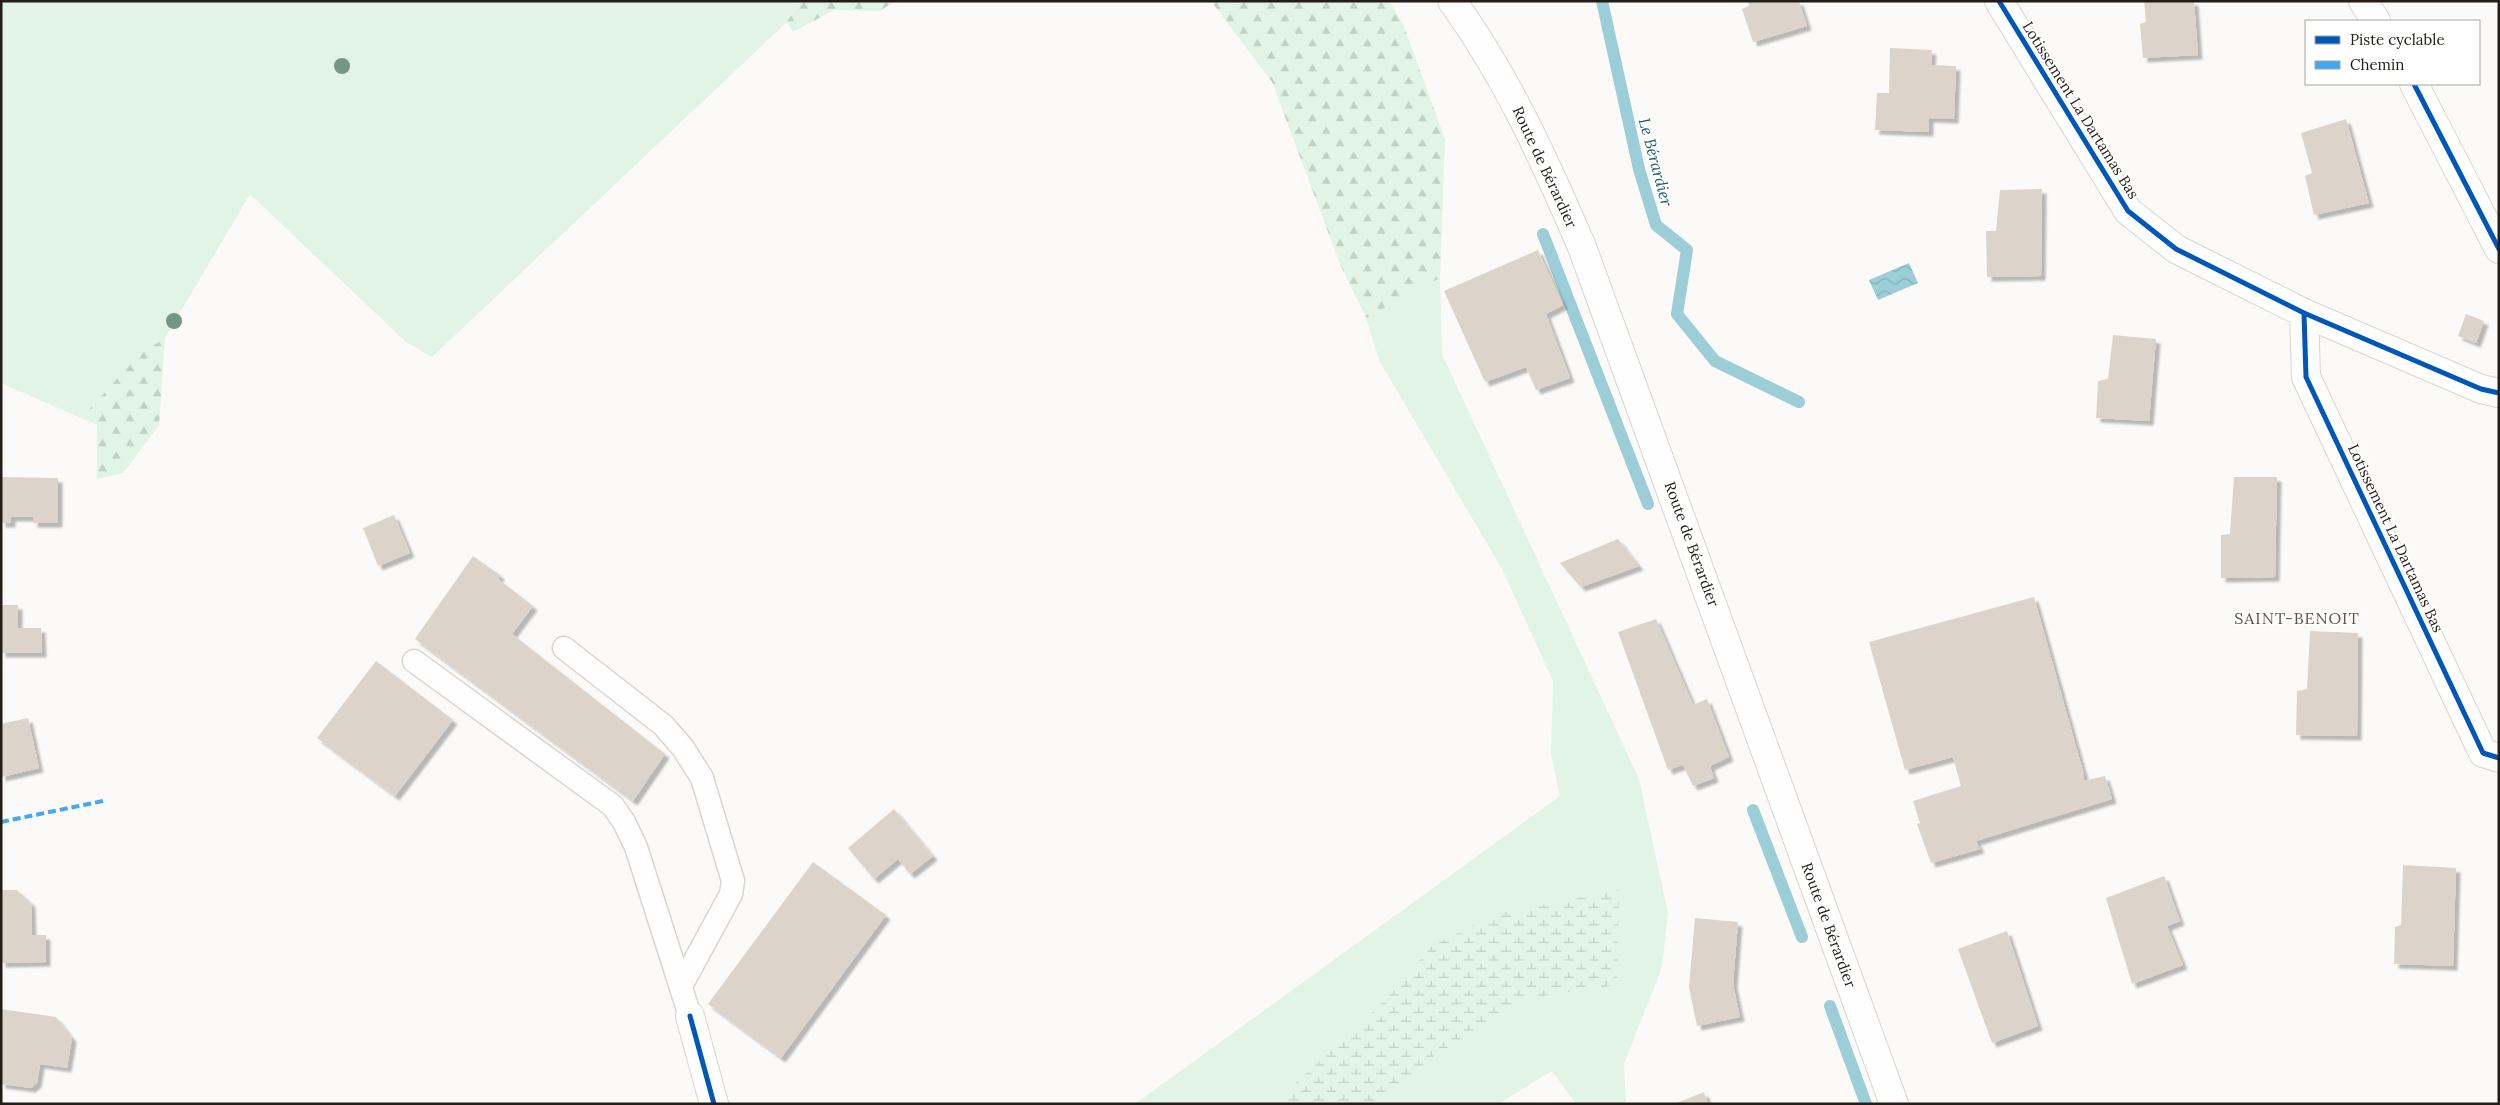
<svg xmlns="http://www.w3.org/2000/svg" width="2500" height="1105" viewBox="0 0 2500 1105" font-family="Lora,serif">
  <style>
    .green { fill: #e1f4e5 }
    .forest { fill: url(#forest-firs) }
    .wetland { fill: url(#wetland-marsh) }
    .water { fill: url(#water-waves) }
    .lines { fill: none; stroke-linecap: round; stroke-linejoin: round }
    .stream { stroke: #9bced7; stroke-width: 12 }
    .building { fill: #dcd4ca; filter: url(#shadow) }
    .lane-casing { stroke: #d9d5d1; stroke-width: 25 }
    .street-casing { stroke: #d9d5d1; stroke-width: 30 }
    .secondary-casing { stroke: #d9d5d1; stroke-width: 30 }
    .lane { stroke: #fffefe; stroke-width: 22 }
    .street { stroke: #fffefe; stroke-width: 28 }
    .secondary { stroke: #fffefe; stroke-width: 28 }
    .quiet { stroke: #3fa9f5; stroke-width: 4; stroke-dasharray: 8 4; stroke-linecap: butt }
    .cycleway-casing { stroke: #fff; stroke-width: 8 }
    .cycleway { stroke: #0057b8; stroke-width: 5 }
    .tree { fill: #739784 }
    .labels { text-anchor: middle; dominant-baseline: central; stroke-width: 4; stroke-linejoin: round; paint-order: stroke }
    .street-label { font-size: 15px; fill: #231c17; stroke: #fff }
    .water-label { font-size: 16px; font-style: italic; fill: #1d5a65; stroke: #fff }
    .neighbourhood-label { font-size: 16px; letter-spacing: 1px; fill: #615044; stroke: #fff }
  </style>
  <defs>
    <pattern id="forest-firs" width="22" height="20" patternUnits="userSpaceOnUse" patternTransform="scale(1.25)"><rect width="22" height="20" fill="#e1f4e5"/><path d="M5 1l3.5 6h-7zM16 11l3.5 6h-7z" fill="#c1d1c4"/></pattern>
    <pattern id="wetland-marsh" width="20" height="14" patternUnits="userSpaceOnUse" patternTransform="scale(1.25)"><rect width="20" height="14" fill="#e1f4e5"/><path d="M1 5h8M5 5V1M11 12h8M15 12V8" fill="none" stroke="#c1d1c4"/></pattern>
    <pattern id="water-waves" width="16" height="10" patternUnits="userSpaceOnUse" patternTransform="scale(1.25)"><rect width="16" height="10" fill="#9bced7"/><path d="M0 5q4-4 8 0t8 0" fill="none" stroke="#85b0b8"/></pattern>
    <filter id="shadow"><feDropShadow dx="4.5" dy="4.5" stdDeviation="1" flood-color="#0004"/></filter>
  </defs>
  <rect width="100%" height="100%" fill="#fcfaf8"/>
  <path class="green" d="M 1,1 L 799,1 L 787,22 L 432,357 L 406,342 L 250,194 L 165,338 L 140,354 L 81,418 L 1,383 Z
    M 1440,278 L 1442,354 L 1639,779 L 1668,913 L 1662,967 L 1624,1064 L 1626,1104 L 1576,1104 L 1552,1071 L 1498,1104 L 1135,1104 L 1560,796 L 1551,754 L 1553,681 L 1502,569 L 1380,362 L 1366,318 Z"/>
  <path class="forest" d="M 799,1 L 895,1 L 880,11 L 834,10 L 793,32 L 787,22 Z
    M 1211,1 L 1389,1 L 1403,24 L 1445,139 L 1440,278 L 1366,318 L 1340,264 L 1272,82 Z
    M 165,338 L 159,426 L 123,473 L 97,479 L 97,425 L 81,418 L 140,354 Z"/>
  <path class="wetland" d="M 1619,890 L 1617,985 L 1530,998 L 1435,1055 L 1375,1104 L 1273,1104 L 1379,1006 L 1432,946 L 1495,914 Z"/>
  <path class="water" d="M 1909,263 L 1918,283 L 1878,300 L 1869,280 Z"/>
  <g class="lines">
    <path class="stream" d="M 1602,1 L 1639,169 L 1656,225 L 1687,250 L 1677,314 L 1715,361 L 1799,402
      M 1543,234 L 1648,504
      M 1753,810 L 1802,937
      M 1830,1006 L 1866,1104"/>
  </g>
  <path class="building" d="M 1748,1 L 1799,1 L 1807,26 L 1753,42 L 1742,9 L 1749,6 Z
    M 2144,1 L 2194,1 L 2198,55 L 2143,58 L 2140,24 L 2146,22 Z
    M 1890,48 L 1932,50 L 1931,65 L 1956,66 L 1954,119 L 1929,118 L 1929,132 L 1875,130 L 1877,93 L 1889,93 Z
    M 2346,119 L 2369,203 L 2314,215 L 2305,176 L 2312,173 L 2301,133 Z
    M 2042,189 L 2041,276 L 1987,277 L 1986,231 L 1996,231 L 2000,190 Z
    M 1538,250 L 1563,305 L 1546,314 L 1570,378 L 1536,390 L 1526,367 L 1485,382 L 1444,291 Z
    M 2466,314 L 2484,321 L 2476,343 L 2458,336 Z
    M 2113,335 L 2156,339 L 2149,421 L 2096,418 L 2098,381 L 2108,379 Z
    M 1,477 L 58,478 L 58,523 L 33,523 L 33,517 L 11,517 L 11,523 L 1,523 Z
    M 2234,477 L 2277,477 L 2275,577 L 2221,578 L 2221,535 L 2230,534 Z
    M 394,515 L 410,553 L 378,566 L 363,528 Z
    M 1618,539 L 1639,566 L 1581,587 L 1560,563 Z
    M 473,556 L 500,575 L 498,579 L 533,606 L 512,634 L 665,754 L 633,801 L 415,639 Z
    M 2034,597 L 2084,775 L 2083,781 L 2105,776 L 2112,799 L 1976,841 L 1980,849 L 1931,863 L 1917,824 L 1920,823 L 1913,801 L 1961,786 L 1953,757 L 1905,770 L 1869,642 Z
    M 1,605 L 18,605 L 18,628 L 41,628 L 42,653 L 1,653 Z
    M 1656,619 L 1693,705 L 1707,699 L 1729,757 L 1710,766 L 1714,778 L 1693,786 L 1683,765 L 1668,770 L 1618,632 Z
    M 2310,631 L 2358,633 L 2357,736 L 2296,735 L 2297,691 L 2307,689 Z
    M 376,661 L 453,720 L 395,796 L 317,738 Z
    M 28,718 L 39,768 L 1,777 L 1,724 Z
    M 894,809 L 933,856 L 910,874 L 898,859 L 874,879 L 848,848 Z
    M 813,862 L 886,915 L 781,1058 L 708,1004 Z
    M 2403,865 L 2456,868 L 2453,966 L 2394,964 L 2395,927 L 2401,925 Z
    M 2164,876 L 2180,921 L 2167,926 L 2183,965 L 2132,984 L 2106,898 Z
    M 1,890 L 17,890 L 31,903 L 32,935 L 46,935 L 46,962 L 1,963 Z
    M 1695,918 L 1738,922 L 1733,984 L 1740,1017 L 1697,1026 L 1689,987 Z
    M 2007,931 L 2038,1026 L 1992,1043 L 1958,949 Z
    M 1,1009 L 56,1017 L 72,1038 L 67,1068 L 40,1064 L 37,1083 L 31,1088 L 1,1084 Z
    M 1704,1092 L 1708,1104 L 1674,1104 Z"/>
  <g class="lines">
    <g class="lane-casing">
      <path id="lane" d="M 564,648 L 663,725 L 683,748 L 702,778 L 733,881 L 731,894 L 681,986
        M 414,661 L 613,806 L 624,822 L 636,847 L 690,1016"/>
    </g>
    <g class="street-casing">
      <path id="street" d="M 1999,1 L 2128,211 L 2176,249 L 2304,313
        M 2499,393 L 2481,389 L 2304,313 L 2306,377 L 2483,753 L 2499,758
        M 690,1016 L 714,1104"/>
    </g>
    <g class="secondary-casing">
      <path id="secondary" d="M 1452,1 C 1507,77 1545,161 1582,247 L 1894,1104
        M 2363,1 L 2376,21
        M 2414,84 L 2499,249"/>
    </g>
    <use href="#lane" class="lane"/>
    <use href="#street" class="street"/>
    <use href="#secondary" class="secondary"/>
    <path class="quiet" d="M 1,822 L 103,801"/>
    <g class="cycleway-casing">
      <path id="cycleway" d="M 1999,1 L 2128,211 L 2176,249 L 2304,313
        M 2414,84 L 2499,249
        M 2499,393 L 2481,389 L 2304,313 L 2306,377 L 2483,753 L 2499,758
        M 690,1016 L 714,1104"/>
    </g>
    <use href="#cycleway" class="cycleway"/>
  </g>
  <g class="tree">
    <circle cx="342" cy="66" r="8"/>
    <circle cx="174" cy="321" r="8"/>
  </g>
  <g class="labels">
    <g class="street-label">
      <text transform="translate(2081 110) rotate(58)">Lotissement La Dartamas Bas</text>
      <text transform="translate(1545 167) rotate(65)">Route de Bérardier</text>
      <text transform="translate(2396 538) rotate(65)">Lotissement La Dartamas Bas</text>
      <text transform="translate(1692 544) rotate(70)">Route de Bérardier</text>
      <text transform="translate(1829 925) rotate(70)">Route de Bérardier</text>
    </g>
    <g class="water-label">
      <text transform="translate(1656 162) rotate(75)">Le Bérardier</text>
    </g>
    <g class="neighbourhood-label">
      <text x="2297" y="618">SAINT-BENOIT</text>
    </g>
  </g>
  <rect width="2500" height="1105" fill="none" stroke="#231c17" stroke-width="5"/>
  <rect x="2305" y="20" width="175" height="65" fill="#ffffff" stroke="#a7a4a2"/>
  <rect x="2315" y="36" width="25" height="8" fill="#0057b8" stroke="#a7a4a2"/>
  <text x="2350" y="45" font-size="15" fill="#231c17">Piste cyclable</text>
  <rect x="2315" y="61" width="25" height="8" fill="#3fa9f5" stroke="#a7a4a2"/>
  <text x="2350" y="70" font-size="15" fill="#231c17">Chemin</text>
</svg>
